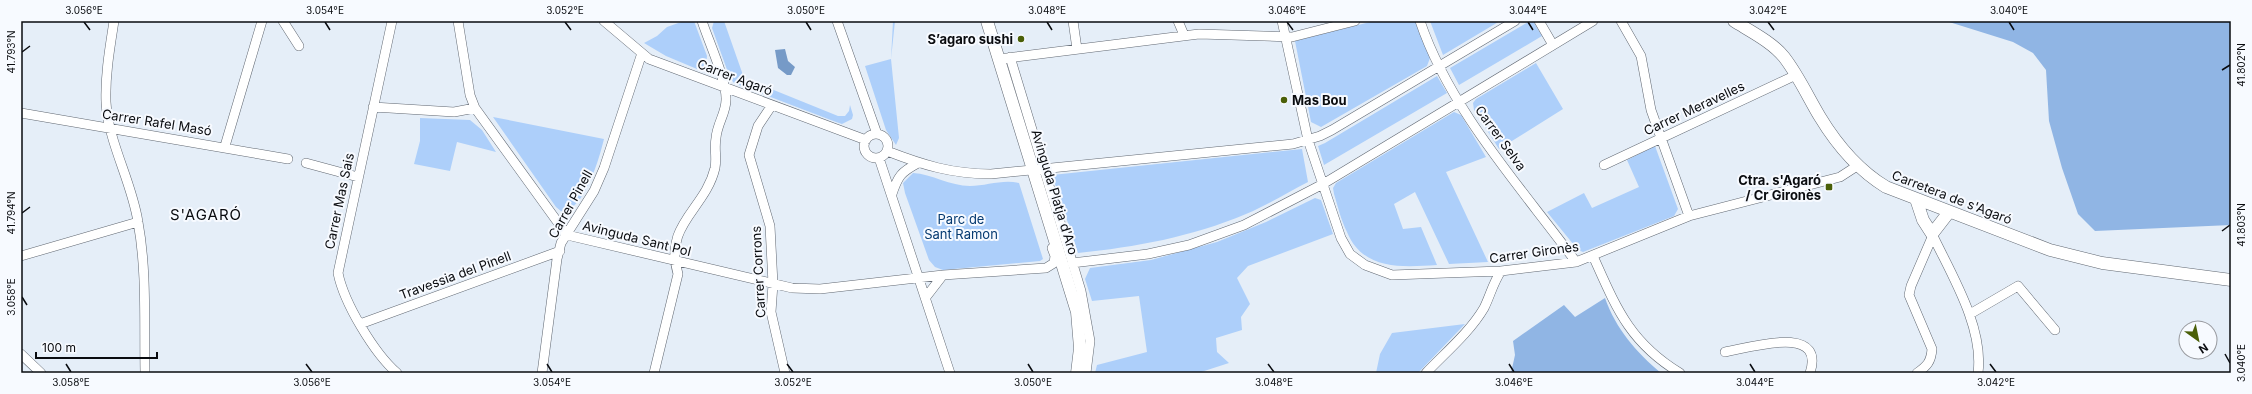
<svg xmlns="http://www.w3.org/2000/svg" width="2252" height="394" viewBox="0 0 2252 394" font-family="Inter,sans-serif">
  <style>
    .green { fill: #adcffa }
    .forest { fill: #90b5e4 }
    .water { fill: #769ac7 }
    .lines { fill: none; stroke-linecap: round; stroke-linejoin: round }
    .street-casing { stroke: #616872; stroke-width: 10 }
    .secondary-casing { stroke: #616872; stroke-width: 13 }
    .street { stroke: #fff; stroke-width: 9 }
    .secondary { stroke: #fff; stroke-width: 12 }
    .ticks { fill: none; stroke: #090b0f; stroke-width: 1.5 }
    .poi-dot { fill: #4a5f08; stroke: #f7faff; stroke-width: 1.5 }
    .labels { text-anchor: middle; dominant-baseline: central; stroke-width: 4; stroke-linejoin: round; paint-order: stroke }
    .poi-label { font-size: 13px; font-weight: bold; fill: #090b0f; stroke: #f7faff; text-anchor: end }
    .street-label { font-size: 13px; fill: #090b0f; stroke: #f7faff }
    .park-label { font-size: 13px; fill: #053a71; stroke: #f7faff }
    .quarter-label { font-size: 15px; letter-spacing: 1px; fill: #090b0f; stroke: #f7faff }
    .neatline { fill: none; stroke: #090b0f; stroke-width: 1.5 }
    .ticks-label { font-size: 10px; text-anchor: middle; fill: #090b0f }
  </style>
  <rect width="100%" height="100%" fill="#e5eef8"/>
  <path class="green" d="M 684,21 L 694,21 L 707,56 L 706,65 L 697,69 L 666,56 L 644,43 L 657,36 L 667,27 Z
    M 714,21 L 724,21 L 744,78 L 838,116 L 845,116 L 849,111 L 850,105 L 853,115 L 852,119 L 842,124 L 836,122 L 734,83 L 730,78 L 712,28 Z
    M 893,21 L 895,21 L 891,59 L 899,138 L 896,145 L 886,130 L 865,66 L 891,59 Z
    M 1374,21 L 1416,21 L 1430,58 L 1427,66 L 1321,127 L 1311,122 L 1295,41 Z
    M 1430,21 L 1500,21 L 1443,55 Z
    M 1530,21 L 1533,21 L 1542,36 L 1459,85 L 1450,68 Z
    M 1536,63 L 1563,109 L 1499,149 L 1474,110 L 1473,103 L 1476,99 Z
    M 1437,76 L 1447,93 L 1324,165 L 1318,146 L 1325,143 Z
    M 1454,112 L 1461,115 L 1486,157 L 1446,172 L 1488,262 L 1449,264 L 1415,192 L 1394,204 L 1403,229 L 1421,227 L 1437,265 C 1403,267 1363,271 1347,232 C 1341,220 1338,207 1334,194 L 1333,188 L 1336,183 Z
    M 493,117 L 604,139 C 599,159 585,209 562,212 L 556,207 Z
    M 420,118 L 470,120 L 482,130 L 496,152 L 457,142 L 450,171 L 414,164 L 420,141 Z
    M 1655,146 L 1678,209 L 1674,216 L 1583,252 L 1578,250 L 1547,212 L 1584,193 L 1592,208 L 1639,187 L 1627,160 Z
    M 1302,149 L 1308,182 C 1287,193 1267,205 1246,214 C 1191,237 1136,247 1078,253 L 1052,175 Z
    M 913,173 C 932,174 950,186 970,186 C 986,186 1003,179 1019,183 L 1043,259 L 1040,261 L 943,270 L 935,267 L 929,260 L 905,193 L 903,183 Z
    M 1315,198 L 1321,200 L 1333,234 L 1248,266 L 1237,278 L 1250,304 L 1241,317 L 1242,330 L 1216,338 L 1217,352 L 1229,363 L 1198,373 L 1095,373 L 1097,365 L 1147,352 L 1139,296 L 1092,301 L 1085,279 L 1090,268 L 1151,260 L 1217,242 L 1266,222 Z
    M 1465,324 L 1418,373 L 1376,373 L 1380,354 L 1392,333 Z"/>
  <path class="forest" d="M 1946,21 L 2231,21 L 2231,225 L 2095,231 L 2078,214 L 2062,168 L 2049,121 L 2046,70 L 2033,53 L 2013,42 Z
    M 1605,298 C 1616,329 1636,352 1661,373 L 1511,373 L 1515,355 L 1513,341 L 1564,305 L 1575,317 Z"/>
  <path class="water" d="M 785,49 L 788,61 L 795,67 L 791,75 L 787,75 L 778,68 L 775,50 Z"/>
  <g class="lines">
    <g class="street-casing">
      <path id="street" d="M 114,21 C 110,47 105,75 106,102 C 108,142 132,182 138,222 C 147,271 144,323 145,373
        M 283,21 L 299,46
        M 392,21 L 338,273 C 344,303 374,353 397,373
        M 458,21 L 470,95 L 475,108 L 567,235 L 792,288 L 820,289 L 943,275 L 1046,268 L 1054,263 L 1055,256 L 1052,248
        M 604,21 L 649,59 L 866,140
        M 837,21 L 877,134
        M 1073,21 L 1077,49
        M 1178,21 L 1184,35
        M 1282,21 L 1308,140 L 1341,238 L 1350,254 L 1365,265 L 1392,275 L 1501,271 L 1576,262 L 1689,216 L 1840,177 L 1857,166
        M 1420,21 C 1450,110 1521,187 1576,262
        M 1539,21 L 1553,45
        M 1621,21 L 1641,56 L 1651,110 L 1689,216
        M 1010,57 L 1081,291 L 1090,341 L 1086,373
        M 999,59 L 1199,34 L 1292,37 L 1355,21
        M 772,105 L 758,126 L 749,155 L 770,226 L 773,284 L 771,312 L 785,373
        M 373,107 L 454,112 L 475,108
        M 21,113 L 288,159
        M864 146a12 12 0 1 1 24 0a12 12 0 1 1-24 0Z
        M 225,146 L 262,21
        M 887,151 C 923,165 952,174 991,174 L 1293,144 L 1320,136 L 1332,130 L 1515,21
        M 879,158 L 950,373
        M 306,163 L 358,177
        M 1604,165 L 1796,75
        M 892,194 C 898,176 901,172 918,163
        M 1932,234 C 1951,274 1984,327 1978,373
        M 21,256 L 138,222
        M 1593,256 C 1616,307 1629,342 1680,373
        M 1072,263 L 1148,254 L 1189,245 L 1244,225 L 1323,184 L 1593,21
        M 926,297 L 943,275
        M 1970,314 L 2018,286 L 2055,330
        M 360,324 L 560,251
        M 1725,352 C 1749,348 1826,323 1810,373
        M 21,354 L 41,373
        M 542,373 L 557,259 L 561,243 L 594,191 L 604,168 L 642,53
        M 654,373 L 678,274 C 663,224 705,210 715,168 C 717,158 714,148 716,138 C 717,124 726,113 726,100 C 727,81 708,40 702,21
        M 1426,373 C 1445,353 1470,332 1484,308 C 1490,296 1493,283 1501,271
        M 1917,373 C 1927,366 1931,362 1932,349 L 1909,295 L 1911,286 L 1933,235"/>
    </g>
    <g class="secondary-casing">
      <path id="secondary" d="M 987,21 L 1077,312 L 1080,348 L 1077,373
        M 1734,21 C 1750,31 1772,42 1784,57 C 1798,75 1808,97 1820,117 C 1837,145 1858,170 1886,187 L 2050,250 L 2102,263 L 2231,280
        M 1916,199 L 1923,220 L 1932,234
        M 1932,234 L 1949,212"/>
    </g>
    <use href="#street" class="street"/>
    <use href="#secondary" class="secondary"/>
  </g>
  <path class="ticks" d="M 84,22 L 90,30M 325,22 L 330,30M 565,22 L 571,30M 806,22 L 811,30M 1047,22 L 1052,30M 1287,22 L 1293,30M 1528,22 L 1533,30M 1768,22 L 1774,30M 2009,22 L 2014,30M 22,52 L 30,46M 2222,70 L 2230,65M 22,213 L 30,207M 2222,231 L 2230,225M 22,297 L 27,305M 2225,354 L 2230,363M 66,364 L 71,372M 306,364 L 312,372M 547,364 L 552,372M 787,364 L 793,372M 1028,364 L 1033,372M 1268,364 L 1274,372M 1509,364 L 1514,372M 1750,364 L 1755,372M 1990,364 L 1996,372"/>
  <g class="poi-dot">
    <circle cx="1021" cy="39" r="4"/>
    <circle cx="1284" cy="100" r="4"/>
    <rect x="1825" y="183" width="8" height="8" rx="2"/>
  </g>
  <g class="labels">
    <g class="poi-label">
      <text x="1013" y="39">S’agaro sushi</text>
      <text x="1292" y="100" text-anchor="start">Mas Bou</text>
      <text x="1821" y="180">Ctra. s'Agaró<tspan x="1821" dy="15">/ Cr Gironès</tspan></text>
    </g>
    <g class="street-label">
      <text transform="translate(735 77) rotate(21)">Carrer Agaró</text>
      <text transform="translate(1694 108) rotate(-25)">Carrer Meravelles</text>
      <text transform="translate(157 122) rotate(9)">Carrer Rafel Masó</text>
      <text transform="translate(1501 138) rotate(54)">Carrer Selva</text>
      <text transform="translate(1055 192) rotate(73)">Avinguda Platja d'Aro</text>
      <text transform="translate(1952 197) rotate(21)">Carretera de s'Agaró</text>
      <text transform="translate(339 201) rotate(-78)">Carrer Mas Sais</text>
      <text transform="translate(570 204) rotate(-61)">Carrer Pinell</text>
      <text transform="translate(637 238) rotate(14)">Avinguda Sant Pol</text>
      <text transform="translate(1534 252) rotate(-8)">Carrer Gironès</text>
      <text transform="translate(758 272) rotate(-93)">Carrer Corrons</text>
      <text transform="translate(455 275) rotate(-20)">Travessia del Pinell</text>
    </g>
    <g class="park-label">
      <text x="961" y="219">Parc de<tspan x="961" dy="15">Sant Ramon</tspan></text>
    </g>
    <g class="quarter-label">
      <text x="206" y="214">S'AGARÓ</text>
    </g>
  </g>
  <rect width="2252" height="394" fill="none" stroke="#f7faff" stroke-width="44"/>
  <g transform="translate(2198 340) rotate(147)"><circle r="19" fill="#f7faff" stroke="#989a9f"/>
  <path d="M0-3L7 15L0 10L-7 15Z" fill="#4a5f08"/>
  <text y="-6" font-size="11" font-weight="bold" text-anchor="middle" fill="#090b0f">N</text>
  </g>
  <path d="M36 352v6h121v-6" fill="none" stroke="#090b0f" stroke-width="2"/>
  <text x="42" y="352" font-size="12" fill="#090b0f" stroke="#f7faff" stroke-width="3" paint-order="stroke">100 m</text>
  <rect x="22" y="22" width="2208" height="350" class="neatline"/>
  <g class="ticks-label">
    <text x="84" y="14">3.056°E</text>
    <text x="325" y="14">3.054°E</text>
    <text x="565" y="14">3.052°E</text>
    <text x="806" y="14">3.050°E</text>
    <text x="1047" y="14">3.048°E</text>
    <text x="1287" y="14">3.046°E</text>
    <text x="1528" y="14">3.044°E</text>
    <text x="1768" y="14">3.042°E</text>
    <text x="2009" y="14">3.040°E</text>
    <text transform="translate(11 52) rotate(-90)" y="4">41.793°N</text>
    <text transform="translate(2241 65) rotate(-90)" y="4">41.802°N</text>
    <text transform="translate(11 213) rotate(-90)" y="4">41.794°N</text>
    <text transform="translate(2241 225) rotate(-90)" y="4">41.803°N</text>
    <text transform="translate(11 297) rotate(-90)" y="4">3.058°E</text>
    <text transform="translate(2241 363) rotate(-90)" y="4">3.040°E</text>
    <text x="71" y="386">3.058°E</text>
    <text x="312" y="386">3.056°E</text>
    <text x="552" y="386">3.054°E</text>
    <text x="793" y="386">3.052°E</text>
    <text x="1033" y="386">3.050°E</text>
    <text x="1274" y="386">3.048°E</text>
    <text x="1514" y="386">3.046°E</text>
    <text x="1755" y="386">3.044°E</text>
    <text x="1996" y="386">3.042°E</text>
  </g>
</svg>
